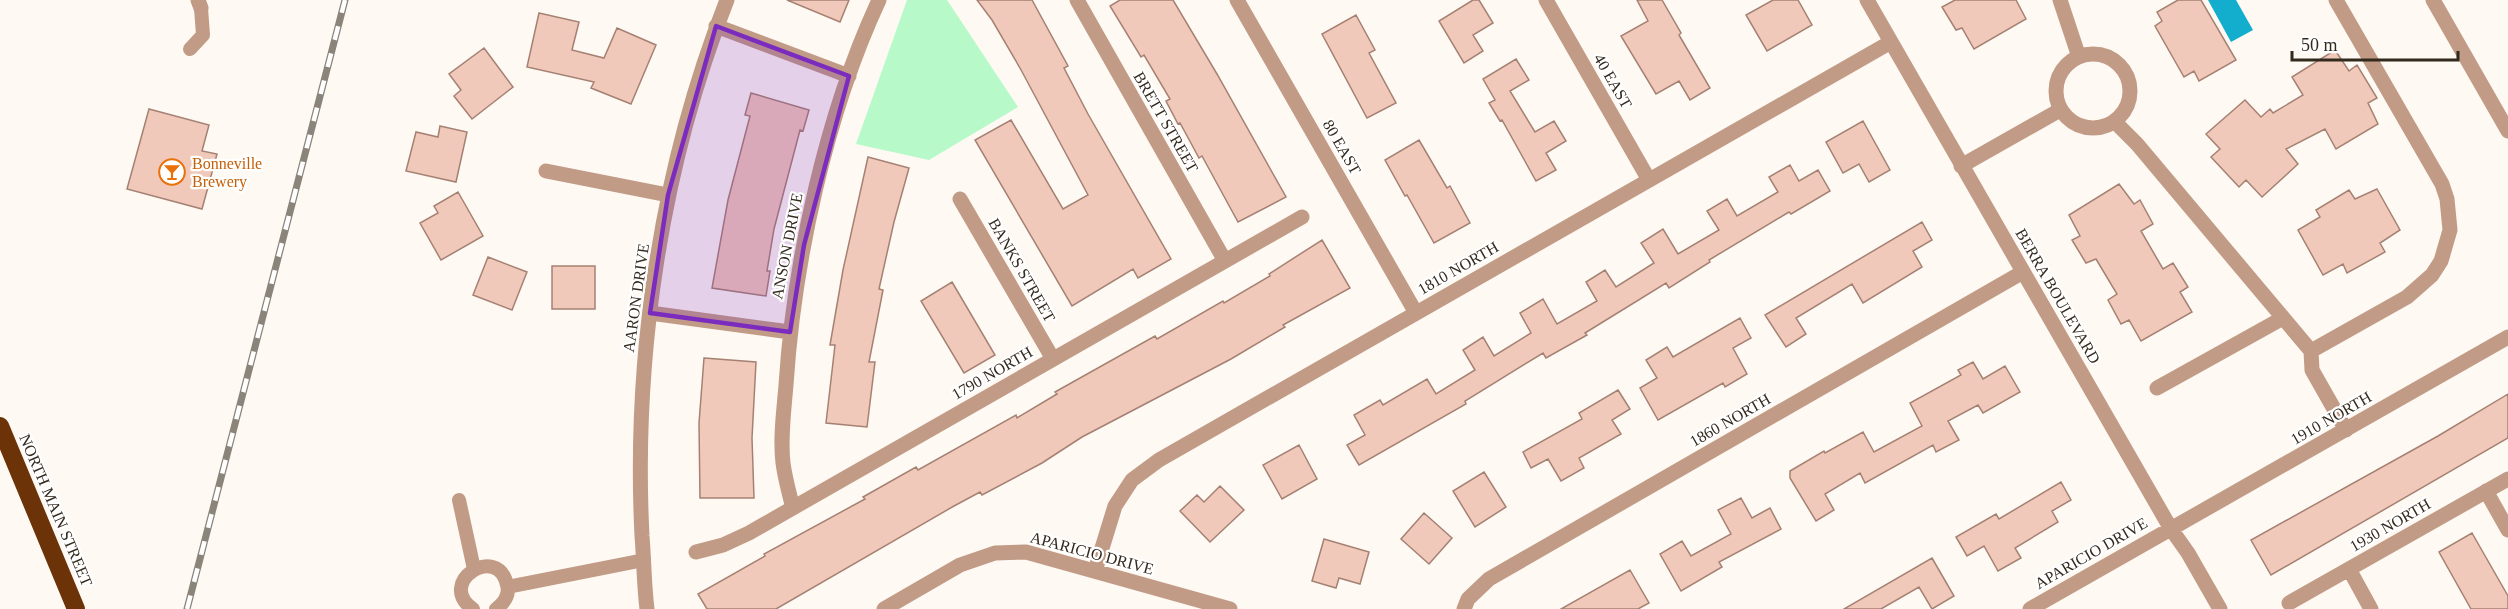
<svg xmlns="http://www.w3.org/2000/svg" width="2508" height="609" viewBox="0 0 2508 609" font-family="Georgia,serif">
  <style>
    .green { fill: #b7f9c8 }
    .water { fill: #13adcd }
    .building { fill: #f1c9ba; stroke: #a58173; stroke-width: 1.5 }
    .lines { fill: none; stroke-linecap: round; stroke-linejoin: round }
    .lane { stroke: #c19b86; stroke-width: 14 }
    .street { stroke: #c19b86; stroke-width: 15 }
    .highway { stroke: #6d3308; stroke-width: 18 }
    .rail-casing { stroke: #8b847b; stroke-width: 7 }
    .rail { stroke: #fff; stroke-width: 4.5; stroke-dasharray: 14; stroke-linecap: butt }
    .marked { fill: #7b2cbf; fill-opacity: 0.2; stroke: #7b2cbf; stroke-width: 4.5; stroke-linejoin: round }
    .labels { text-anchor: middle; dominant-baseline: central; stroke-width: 4.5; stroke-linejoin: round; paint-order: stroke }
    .street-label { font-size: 16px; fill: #332a1e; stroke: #fff }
    .food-label { font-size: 16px; fill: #c56008; stroke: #fff; text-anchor: start }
  </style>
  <rect width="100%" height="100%" fill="#fef9f3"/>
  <path class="green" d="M 907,0 L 947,0 L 1018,107 L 929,160 L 856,144 Z"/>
  <path class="water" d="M 2208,0 L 2236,0 L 2253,30 L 2231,42 Z"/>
  <path class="building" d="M 787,0 L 849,0 L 840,22 Z
    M 977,0 L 1032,0 L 1068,66 L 1064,68 L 1088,114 L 1171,259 L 1138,278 L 1133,269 L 1072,306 L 975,140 L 1011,120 L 1063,209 L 1088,195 L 1020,68 L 992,20 Z
    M 1120,0 L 1173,0 L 1217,74 L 1286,197 L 1238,222 L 1202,156 L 1199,158 L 1180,123 L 1178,124 L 1166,101 L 1170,99 L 1144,55 L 1141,57 L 1110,6 Z
    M 1473,0 L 1479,0 L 1493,23 L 1473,35 L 1483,51 L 1464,63 L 1439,21 Z
    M 1637,0 L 1662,0 L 1681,33 L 1679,35 L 1710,88 L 1690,100 L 1679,81 L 1656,94 L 1621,36 L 1648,21 Z
    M 1773,0 L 1798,0 L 1812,25 L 1767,51 L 1746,15 Z
    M 1955,0 L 2016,0 L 2026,19 L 1974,49 L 1962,28 L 1956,30 L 1942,7 Z
    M 2178,0 L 2201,0 L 2236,60 L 2199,81 L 2194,71 L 2184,77 L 2155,26 L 2162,21 L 2157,12 Z
    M 539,13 L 579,22 L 572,50 L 604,58 L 617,28 L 656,45 L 631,104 L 591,88 L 594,82 L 527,67 Z
    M 1356,15 L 1375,50 L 1369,53 L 1396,103 L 1367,118 L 1322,34 Z
    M 484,48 L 513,87 L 472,119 L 454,96 L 461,90 L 449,74 Z
    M 2335,50 L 2349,71 L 2357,65 L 2377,98 L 2368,103 L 2378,124 L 2336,149 L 2325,129 L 2286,149 L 2298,164 L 2262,197 L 2246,180 L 2239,187 L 2211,157 L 2220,149 L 2206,134 L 2245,100 L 2261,117 L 2270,109 L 2273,113 L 2303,95 L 2292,77 Z
    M 1516,59 L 1529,80 L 1510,91 L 1535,132 L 1554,121 L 1566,141 L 1546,153 L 1556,170 L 1536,181 L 1502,120 L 1500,121 L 1489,103 L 1495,100 L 1483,79 Z
    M 751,93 L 809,110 L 803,131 L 800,130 L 774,229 L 767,271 L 770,271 L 766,296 L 712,288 L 728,200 L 750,116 L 745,115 Z
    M 149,109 L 209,125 L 202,151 L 217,154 L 202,209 L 127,189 Z
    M 1863,121 L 1890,170 L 1869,182 L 1859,164 L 1843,173 L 1826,142 Z
    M 440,126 L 467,132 L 456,182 L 406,171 L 416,132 L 438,137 Z
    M 1419,140 L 1447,188 L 1450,186 L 1470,223 L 1434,243 L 1407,195 L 1405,196 L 1385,160 Z
    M 868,157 L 909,168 L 894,222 L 879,289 L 883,290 L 869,362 L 875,362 L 867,427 L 826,423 L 835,345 L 830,345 L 843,270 Z
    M 1790,165 L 1799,181 L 1818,170 L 1830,191 L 1791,214 L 1789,212 L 1709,260 L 1710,262 L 1669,288 L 1666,283 L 1585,333 L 1587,335 L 1546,358 L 1543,353 L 1465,401 L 1466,404 L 1359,465 L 1347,445 L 1365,435 L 1354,415 L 1380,400 L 1383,405 L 1427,379 L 1436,394 L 1475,370 L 1463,350 L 1483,337 L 1494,356 L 1531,333 L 1520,313 L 1543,299 L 1557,324 L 1597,301 L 1586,282 L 1605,270 L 1616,287 L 1654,263 L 1641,243 L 1663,229 L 1678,254 L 1719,230 L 1707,211 L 1727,199 L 1737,216 L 1778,192 L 1769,177 Z
    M 2119,184 L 2134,204 L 2140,200 L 2153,224 L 2141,231 L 2163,269 L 2173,263 L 2188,287 L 2180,292 L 2192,312 L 2141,341 L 2129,320 L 2121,324 L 2108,300 L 2117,294 L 2096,259 L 2086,263 L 2072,240 L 2080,236 L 2069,215 Z
    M 2377,189 L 2400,230 L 2380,243 L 2385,252 L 2347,273 L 2343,264 L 2323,275 L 2298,230 L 2320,217 L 2316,210 L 2349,190 L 2355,199 Z
    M 458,192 L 483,236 L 441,260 L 420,223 L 438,213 L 434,206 Z
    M 1922,222 L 1932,240 L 1913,251 L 1922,267 L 1863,303 L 1852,284 L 1796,318 L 1806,334 L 1786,347 L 1765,315 Z
    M 1322,240 L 1350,288 L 1283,325 L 1285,327 L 1231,359 L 1082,437 L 1042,463 L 982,495 L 980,492 L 954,506 L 776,609 L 707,609 L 698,594 L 765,556 L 764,554 L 865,499 L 863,497 L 916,467 L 918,470 L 1016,415 L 1017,418 L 1057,394 L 1055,392 L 1155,336 L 1157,339 L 1223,301 L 1224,303 L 1270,276 L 1269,274 Z
    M 488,257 L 527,272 L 512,310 L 473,295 Z
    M 552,266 L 595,266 L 595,309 L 552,309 Z
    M 952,282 L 995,355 L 964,373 L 921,301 Z
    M 1740,318 L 1751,338 L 1733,348 L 1747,374 L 1725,387 L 1723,383 L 1658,420 L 1640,388 L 1657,378 L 1646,360 L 1667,347 L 1673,357 Z
    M 704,358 L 756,362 L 752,438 L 754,498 L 700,498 L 699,423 Z
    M 1973,362 L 1983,379 L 2005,366 L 2020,392 L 1983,413 L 1978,405 L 1948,421 L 1959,440 L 1936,452 L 1933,445 L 1865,483 L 1860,473 L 1825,494 L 1834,510 L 1816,521 L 1790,478 L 1790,471 L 1824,451 L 1825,453 L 1863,432 L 1874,452 L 1922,426 L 1910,403 L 1961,375 L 1958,370 Z
    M 1618,390 L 1630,409 L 1612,420 L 1621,434 L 1579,458 L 1584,468 L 1561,481 L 1548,459 L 1531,468 L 1523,452 L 1582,419 L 1579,413 Z
    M 2508,394 L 2508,438 L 2271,575 L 2251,540 L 2438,436 Z
    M 1299,445 L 1317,479 L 1282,499 L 1263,465 Z
    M 1484,472 L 1506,507 L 1475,527 L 1453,491 Z
    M 2061,482 L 2071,500 L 2052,511 L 2058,522 L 2015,548 L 2021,558 L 1998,571 L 1984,546 L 1967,556 L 1956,537 L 1996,514 L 1999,519 Z
    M 1220,486 L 1244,510 L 1210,542 L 1180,511 L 1197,495 L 1204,502 Z
    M 1741,498 L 1752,518 L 1770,508 L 1781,529 L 1719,562 L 1722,567 L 1681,591 L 1660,554 L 1682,541 L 1691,556 L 1731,534 L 1718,510 Z
    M 1424,513 L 1452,538 L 1429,564 L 1401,539 Z
    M 2472,533 L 2508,596 L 2508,609 L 2471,609 L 2439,552 Z
    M 1324,539 L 1369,552 L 1360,584 L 1339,578 L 1336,588 L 1312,581 Z
    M 1932,558 L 1954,596 L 1932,609 L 1919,587 L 1881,609 L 1844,609 Z
    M 1630,570 L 1649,603 L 1638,609 L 1561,609 Z"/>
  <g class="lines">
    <path class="lane" d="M 190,49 L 203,35 L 201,8
      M 459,500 L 474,569
      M 508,587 L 644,560
      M 473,609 C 435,583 498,542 507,585 C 510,595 504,603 496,609"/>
    <path class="street" d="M 198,0 L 201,8
      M 1077,0 L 1225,261
      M 1237,0 L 1416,313
      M 1546,0 L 1649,180
      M 1867,0 L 2171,529 L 2188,553 L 2220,609
      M 2060,0 L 2079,57
      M 2336,0 L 2442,184 L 2447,199 L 2450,230 L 2441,261 L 2432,275 L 2407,297 L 2311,351 L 2312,370 L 2346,430
      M 2433,0 L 2508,131
      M 716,26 L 849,76
      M2056 91a37 37 0 1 1 74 0a37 37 0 1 1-74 0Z
      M 2115,122 L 2137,144 L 2311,351
      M 1961,166 L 2060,110
      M 546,171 L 668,195
      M 960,199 L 1053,359
      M 650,313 L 790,332
      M 2157,388 L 2283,318
      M 2486,491 L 2508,530
      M 793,508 C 789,493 785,478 783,463 C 780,438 784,410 786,385 C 794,261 826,114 879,0
      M 696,552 L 723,545 L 749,533 L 1302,217
      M 2349,569 L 2371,609
      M 1095,571 L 1115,506 L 1132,480 L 1159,460 L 1891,42
      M 2289,603 L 2508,479
      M 647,609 C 644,585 644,560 642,536 C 633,357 661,167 727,0
      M 884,609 L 960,565 L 995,553 L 1026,552 L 1230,609
      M 1464,609 L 1468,599 L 1489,579 L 2023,272
      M 2030,609 L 2508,337"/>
    <path class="highway" d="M 0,426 L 76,609"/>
    <g class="rail-casing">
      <path id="rail" d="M 187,609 L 345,0"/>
    </g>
    <use href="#rail" class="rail"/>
  </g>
  <path class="marked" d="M 716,26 L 849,76 L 804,245 L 790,332 L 650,313 L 668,195 Z"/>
  <defs>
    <g id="bar-ring" transform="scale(1.35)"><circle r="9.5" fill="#fff" stroke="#e8710a" stroke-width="1.5"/><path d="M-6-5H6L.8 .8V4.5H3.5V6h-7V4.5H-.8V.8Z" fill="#e8710a"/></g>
  </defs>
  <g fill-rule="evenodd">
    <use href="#bar-ring" x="172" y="172"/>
  </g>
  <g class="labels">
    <g class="street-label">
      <text transform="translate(1613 81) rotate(60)">40 EAST</text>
      <text transform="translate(1166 122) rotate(60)">BRETT STREET</text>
      <text transform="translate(1342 147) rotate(60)">80 EAST</text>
      <text transform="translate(787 246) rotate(-79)">ANSON DRIVE</text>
      <text transform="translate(1458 268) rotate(-30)">1810 NORTH</text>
      <text transform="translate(1022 270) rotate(60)">BANKS STREET</text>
      <text transform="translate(2058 296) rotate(60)">BERRA BOULEVARD</text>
      <text transform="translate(636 298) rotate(-82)">AARON DRIVE</text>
      <text transform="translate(992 373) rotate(-30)">1790 NORTH</text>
      <text transform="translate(2331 418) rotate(-30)">1910 NORTH</text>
      <text transform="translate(1730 420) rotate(-30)">1860 NORTH</text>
      <text transform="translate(56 510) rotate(67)">NORTH MAIN STREET</text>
      <text transform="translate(2390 525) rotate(-30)">1930 NORTH</text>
      <text transform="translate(1092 553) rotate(15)">APARICIO DRIVE</text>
      <text transform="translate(2091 553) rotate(-30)">APARICIO DRIVE</text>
    </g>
    <g class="food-label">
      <text x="192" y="163">Bonneville<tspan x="192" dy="18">Brewery</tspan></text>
    </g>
  </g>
  <path d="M2292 51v9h166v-9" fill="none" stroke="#332a1e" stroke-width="3"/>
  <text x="2301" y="51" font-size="18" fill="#332a1e" stroke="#ffffff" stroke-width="4.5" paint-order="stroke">50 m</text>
</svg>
